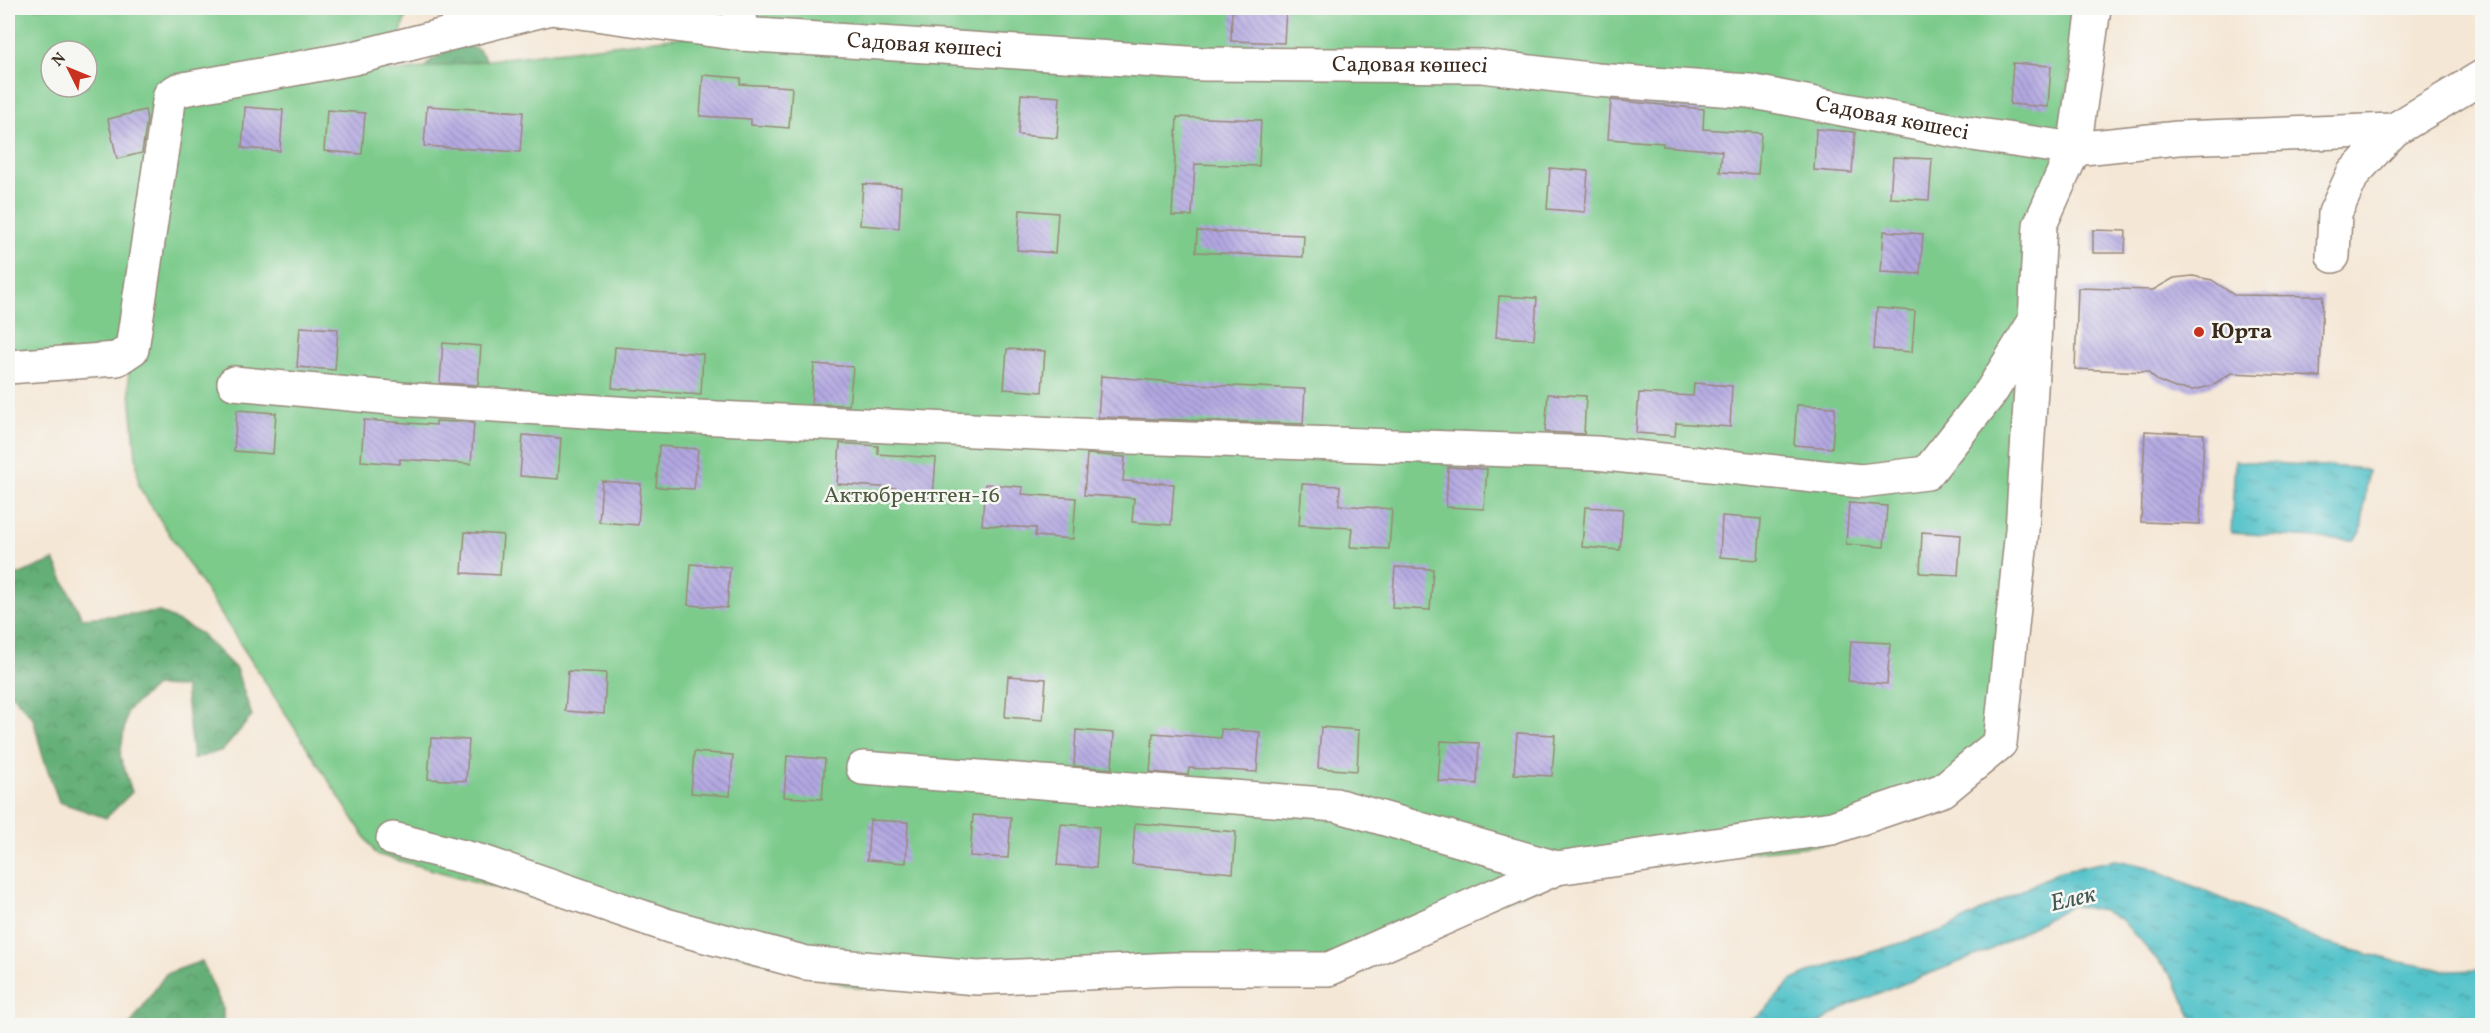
<svg xmlns="http://www.w3.org/2000/svg" width="2490" height="1033" viewBox="0 0 2490 1033" font-family="Vollkorn,serif">
  <style>
    .forest { fill: url(#forest-crowns); stroke: #506c4a; stroke-width: 1.5 }
    .green { fill: #7bcb8b; stroke: #5b7a54; stroke-width: 1.5; fill-rule: evenodd }
    .water { fill: url(#water-ripples); stroke: #487674; stroke-width: 1.5 }
    .building { fill: url(#building-back-hatch) }
    .lines { fill: none; stroke-linecap: round; stroke-linejoin: round }
    .minor-casing { stroke: #98887a; stroke-width: 36 }
    .minor { stroke: #fff; stroke-width: 33 }
    .poi-dot { fill: #c8321e; stroke: #f6f6f2; stroke-width: 2 }
    .labels { text-anchor: middle; dominant-baseline: central; stroke-width: 5; stroke-linejoin: round; paint-order: stroke }
    .street-label { font-size: 22px; fill: #3b2a1e; stroke: #f6f6f2 }
    .poi-label { font-size: 22px; font-weight: bold; fill: #3b2a1e; stroke: #f6f6f2; text-anchor: start }
    .park-label { font-size: 22px; fill: #4e5a3f; stroke: #f6f6f2 }
    .water-label { font-size: 24px; font-style: italic; fill: #435852; stroke: #f6f6f2 }
  </style>
  <defs>
    <pattern id="forest-crowns" width="20" height="18" patternUnits="userSpaceOnUse" patternTransform="scale(1.5)"><rect width="20" height="18" fill="#64af77"/><path d="M2 6a3 3 0 1 1 6 0M12 15a3 3 0 1 1 6 0" fill="none" stroke="#548f61"/></pattern>
    <pattern id="water-ripples" width="26" height="14" patternUnits="userSpaceOnUse" patternTransform="scale(1.5)"><rect width="26" height="14" fill="#55c3ca"/><path d="M2 4q2-2 4 0t4 0M15 11q2-2 4 0t4 0" fill="none" stroke="#489fa3"/></pattern>
    <pattern id="building-back-hatch" width="6" height="6" patternUnits="userSpaceOnUse" patternTransform="scale(1.5)"><rect width="6" height="6" fill="#b3a8e2"/><path d="M-1 5l2 2M0 0l6 6M5-1l2 2" fill="none" stroke="#9389b7"/></pattern>
  </defs>
  <rect width="100%" height="100%" fill="#f6f6f2"/>
  <filter id="ink" filterUnits="userSpaceOnUse"><feTurbulence type="fractalNoise" baseFrequency=".0167" numOctaves="2"/><feDisplacementMap in="SourceGraphic" scale="12" xChannelSelector="R" yChannelSelector="G"/><feConvolveMatrix kernelMatrix="1 2 1 2 8 2 1 2 1" color-interpolation-filters="sRGB"/></filter>
  <filter id="wash" filterUnits="userSpaceOnUse"><feTurbulence type="fractalNoise" baseFrequency=".008" numOctaves="4" result="noise"/><feDisplacementMap in="SourceGraphic" scale="24" xChannelSelector="R" yChannelSelector="G"/><feGaussianBlur stdDeviation="1.35" result="paint"/><feColorMatrix in="noise" values="0 0 0 0 0 0 0 0 0 0 0 0 0 0 0 0 0 1.4 0 .05"/><feComposite in="paint" operator="in"/></filter>
  <g filter="url(#wash)">
    <rect width="100%" height="100%" fill="#f5e7d6"/>
    <path class="forest" d="M 459,43 L 478,49 L 486,59 L 483,75 L 418,75 L 430,61 Z
      M 54,560 L 82,618 L 160,612 L 200,633 L 236,669 L 252,716 L 223,750 L 193,759 L 185,687 L 155,686 L 127,711 L 120,756 L 132,792 L 106,818 L 59,802 L 43,757 L 33,718 L 8,690 L 8,579 Z
      M 202,961 L 223,1009 L 223,1025 L 130,1025 L 166,974 Z"/>
    <path class="green" d="M 8,8 L 408,8 L 390,72 L 730,31 L 733,8 L 2076,8 L 2004,722 L 1954,773 L 1827,844 L 1577,872 L 1346,963 L 857,988 L 376,854 L 139,487 L 126,350 L 8,366 ZM 51,51 L 87,51 L 87,87 L 51,87 Z"/>
    <path class="water" d="M 2235,461 L 2358,468 L 2368,471 L 2361,532 L 2354,540 L 2231,533 Z
      M 2116,860 L 2149,867 L 2325,943 L 2395,961 L 2450,971 L 2482,970 L 2482,1025 L 2196,1025 L 2174,979 L 2121,919 L 2103,911 L 2072,905 L 1990,950 L 1849,1005 L 1816,1025 L 1736,1025 L 1755,1018 L 1767,1008 L 1791,981 L 1814,970 L 1946,929 L 2060,871 Z"/>
    <g id="blocks">
      <path class="building" d="M 1232,8 L 1286,8 L 1284,43 L 1231,41 Z
        M 2013,63 L 2051,66 L 2048,107 L 2010,104 Z
        M 703,75 L 741,78 L 740,84 L 792,87 L 789,128 L 751,125 L 751,119 L 700,116 Z
        M 1021,94 L 1060,97 L 1057,138 L 1018,135 Z
        M 1611,100 L 1704,109 L 1703,129 L 1761,133 L 1758,174 L 1720,172 L 1722,151 L 1663,146 L 1663,143 L 1608,139 Z
        M 427,106 L 523,112 L 520,152 L 424,146 Z
        M 245,107 L 283,110 L 280,151 L 242,148 Z
        M 145,110 L 147,119 L 142,153 L 117,159 L 108,119 Z
        M 327,110 L 365,113 L 362,154 L 324,151 Z
        M 1177,117 L 1261,120 L 1259,166 L 1195,164 L 1192,216 L 1172,216 Z
        M 1816,129 L 1855,132 L 1852,173 L 1814,170 Z
        M 1893,157 L 1932,159 L 1929,200 L 1890,198 Z
        M 1550,168 L 1588,171 L 1585,212 L 1547,209 Z
        M 863,184 L 901,187 L 899,228 L 860,225 Z
        M 1020,210 L 1058,213 L 1055,253 L 1017,250 Z
        M 2093,230 L 2126,231 L 2125,253 L 2093,253 Z
        M 1197,231 L 1304,235 L 1303,257 L 1196,252 Z
        M 1884,231 L 1923,234 L 1920,274 L 1881,272 Z
        M 2193,276 L 2212,280 L 2234,295 L 2323,296 L 2320,377 L 2231,373 L 2211,386 L 2193,390 L 2175,388 L 2158,381 L 2147,372 L 2075,369 L 2078,288 L 2153,290 L 2174,278 Z
        M 1499,296 L 1537,298 L 1534,339 L 1496,337 Z
        M 1877,308 L 1915,311 L 1912,352 L 1874,349 Z
        M 300,327 L 338,329 L 335,370 L 297,367 Z
        M 443,343 L 481,346 L 478,385 L 440,383 Z
        M 615,347 L 703,354 L 701,395 L 612,388 Z
        M 1007,349 L 1045,351 L 1042,392 L 1004,389 Z
        M 814,364 L 853,367 L 849,405 L 811,404 Z
        M 1101,376 L 1210,385 L 1305,389 L 1303,424 L 1098,417 Z
        M 1694,383 L 1732,386 L 1730,427 L 1676,423 L 1675,436 L 1636,433 L 1639,393 L 1693,396 Z
        M 1548,394 L 1586,396 L 1584,434 L 1545,432 Z
        M 1797,405 L 1835,407 L 1832,448 L 1794,445 Z
        M 237,410 L 276,413 L 273,454 L 234,451 Z
        M 364,420 L 436,425 L 436,421 L 474,423 L 471,464 L 400,459 L 400,464 L 361,461 Z
        M 2145,431 L 2204,434 L 2200,524 L 2141,522 Z
        M 523,435 L 561,438 L 558,479 L 520,476 Z
        M 840,443 L 878,446 L 878,454 L 936,458 L 933,498 L 894,496 L 895,488 L 837,484 Z
        M 659,446 L 698,449 L 694,489 L 656,487 Z
        M 1087,454 L 1125,457 L 1123,481 L 1174,484 L 1171,525 L 1132,522 L 1134,498 L 1084,495 Z
        M 1448,467 L 1487,469 L 1484,509 L 1446,507 Z
        M 602,481 L 641,484 L 638,525 L 599,522 Z
        M 985,484 L 1023,487 L 1022,494 L 1076,498 L 1073,539 L 1035,536 L 1036,528 L 982,525 Z
        M 1302,484 L 1340,486 L 1339,505 L 1392,509 L 1389,549 L 1350,547 L 1352,528 L 1299,525 Z
        M 1849,503 L 1887,506 L 1884,547 L 1846,544 Z
        M 1585,507 L 1623,509 L 1620,550 L 1582,547 Z
        M 1722,516 L 1761,519 L 1758,560 L 1720,557 Z
        M 465,532 L 503,535 L 500,575 L 462,573 Z
        M 1922,532 L 1961,535 L 1958,575 L 1920,573 Z
        M 691,564 L 730,567 L 727,608 L 688,605 Z
        M 1395,567 L 1433,569 L 1430,610 L 1392,608 Z
        M 1851,641 L 1890,643 L 1887,684 L 1848,681 Z
        M 568,671 L 606,673 L 604,714 L 565,711 Z
        M 1008,676 L 1046,679 L 1043,720 L 1005,717 Z
        M 1321,727 L 1359,730 L 1357,771 L 1318,768 Z
        M 1221,729 L 1260,732 L 1257,772 L 1189,768 L 1188,775 L 1150,772 L 1153,733 L 1221,738 Z
        M 1076,730 L 1114,733 L 1112,769 L 1074,766 Z
        M 1517,733 L 1555,735 L 1552,776 L 1514,774 Z
        M 431,738 L 469,740 L 466,781 L 428,779 Z
        M 1441,741 L 1479,743 L 1477,784 L 1438,781 Z
        M 694,752 L 733,755 L 730,796 L 691,793 Z
        M 787,756 L 825,759 L 822,799 L 784,797 Z
        M 973,815 L 1011,817 L 1008,858 L 970,856 Z
        M 870,820 L 908,822 L 906,863 L 867,860 Z
        M 1135,823 L 1236,832 L 1233,873 L 1132,864 Z
        M 1061,824 L 1099,827 L 1096,868 L 1057,865 Z"/>
    </g>
  </g>
  <g filter="url(#ink)">
    <use href="#blocks" fill-opacity="0" stroke="#98887a" stroke-width="1.5"/>
    <g class="lines">
      <g class="minor-casing">
        <g id="minor">
          <path id="s1" d="M 741,34 L 1203,64 L 1482,66 L 1597,80 L 1749,91 L 1966,133 L 2074,149 L 2178,138 L 2394,130"/>
          <path d="M 2333,256 L 2335,213 L 2353,174 L 2394,130 L 2482,77"/>
          <path d="M 8,367 L 117,359 L 132,349 L 170,95 L 178,90 L 354,58 L 551,8 L 741,34 L 740,8"/>
          <path d="M 234,383 L 401,399 L 632,414 L 1101,436 L 1596,453 L 1861,481 L 1927,473 L 1991,392 L 2035,321 L 2040,225 L 2074,149 L 2094,8"/>
          <path d="M 863,768 L 1336,805 L 1557,868 L 1832,828 L 1943,790 L 2000,743 L 2022,530 L 2035,326"/>
          <path d="M 393,839 L 483,862 L 669,926 L 806,963 L 977,978 L 1174,969 L 1329,969 L 1557,868"/>
        </g>
      </g>
      <use href="#minor" class="minor"/>
    </g>
  </g>
  <circle class="poi-dot" cx="2199" cy="332" r="6"/>
  <g class="labels">
    <g class="street-label">
      <text stroke="none"><textPath href="#s1" startOffset="184">Садовая көшесі</textPath></text>
      <text stroke="none"><textPath href="#s1" startOffset="670">Садовая көшесі</textPath></text>
      <text stroke="none"><textPath href="#s1" startOffset="1156">Садовая көшесі</textPath></text>
    </g>
    <g class="poi-label">
      <text x="2211" y="332">Юрта</text>
    </g>
    <g class="park-label">
      <text x="912" y="496">Актюбрентген-16</text>
    </g>
    <g class="water-label">
      <text transform="translate(2073 900) rotate(-13)">Елек</text>
    </g>
  </g>
  <rect width="2490" height="1033" fill="none" stroke="#f6f6f2" stroke-width="30"/>
  <g transform="translate(69 69) rotate(313)"><circle r="28" fill="#f6f6f2" stroke="#aba49d" stroke-width="1.5"/>
  <path d="M0-4.5L10 22L0 15L-10 22Z" fill="#c8321e"/>
  <text y="-9" font-size="16" font-weight="bold" text-anchor="middle" fill="#3b2a1e">N</text>
  </g>
</svg>
